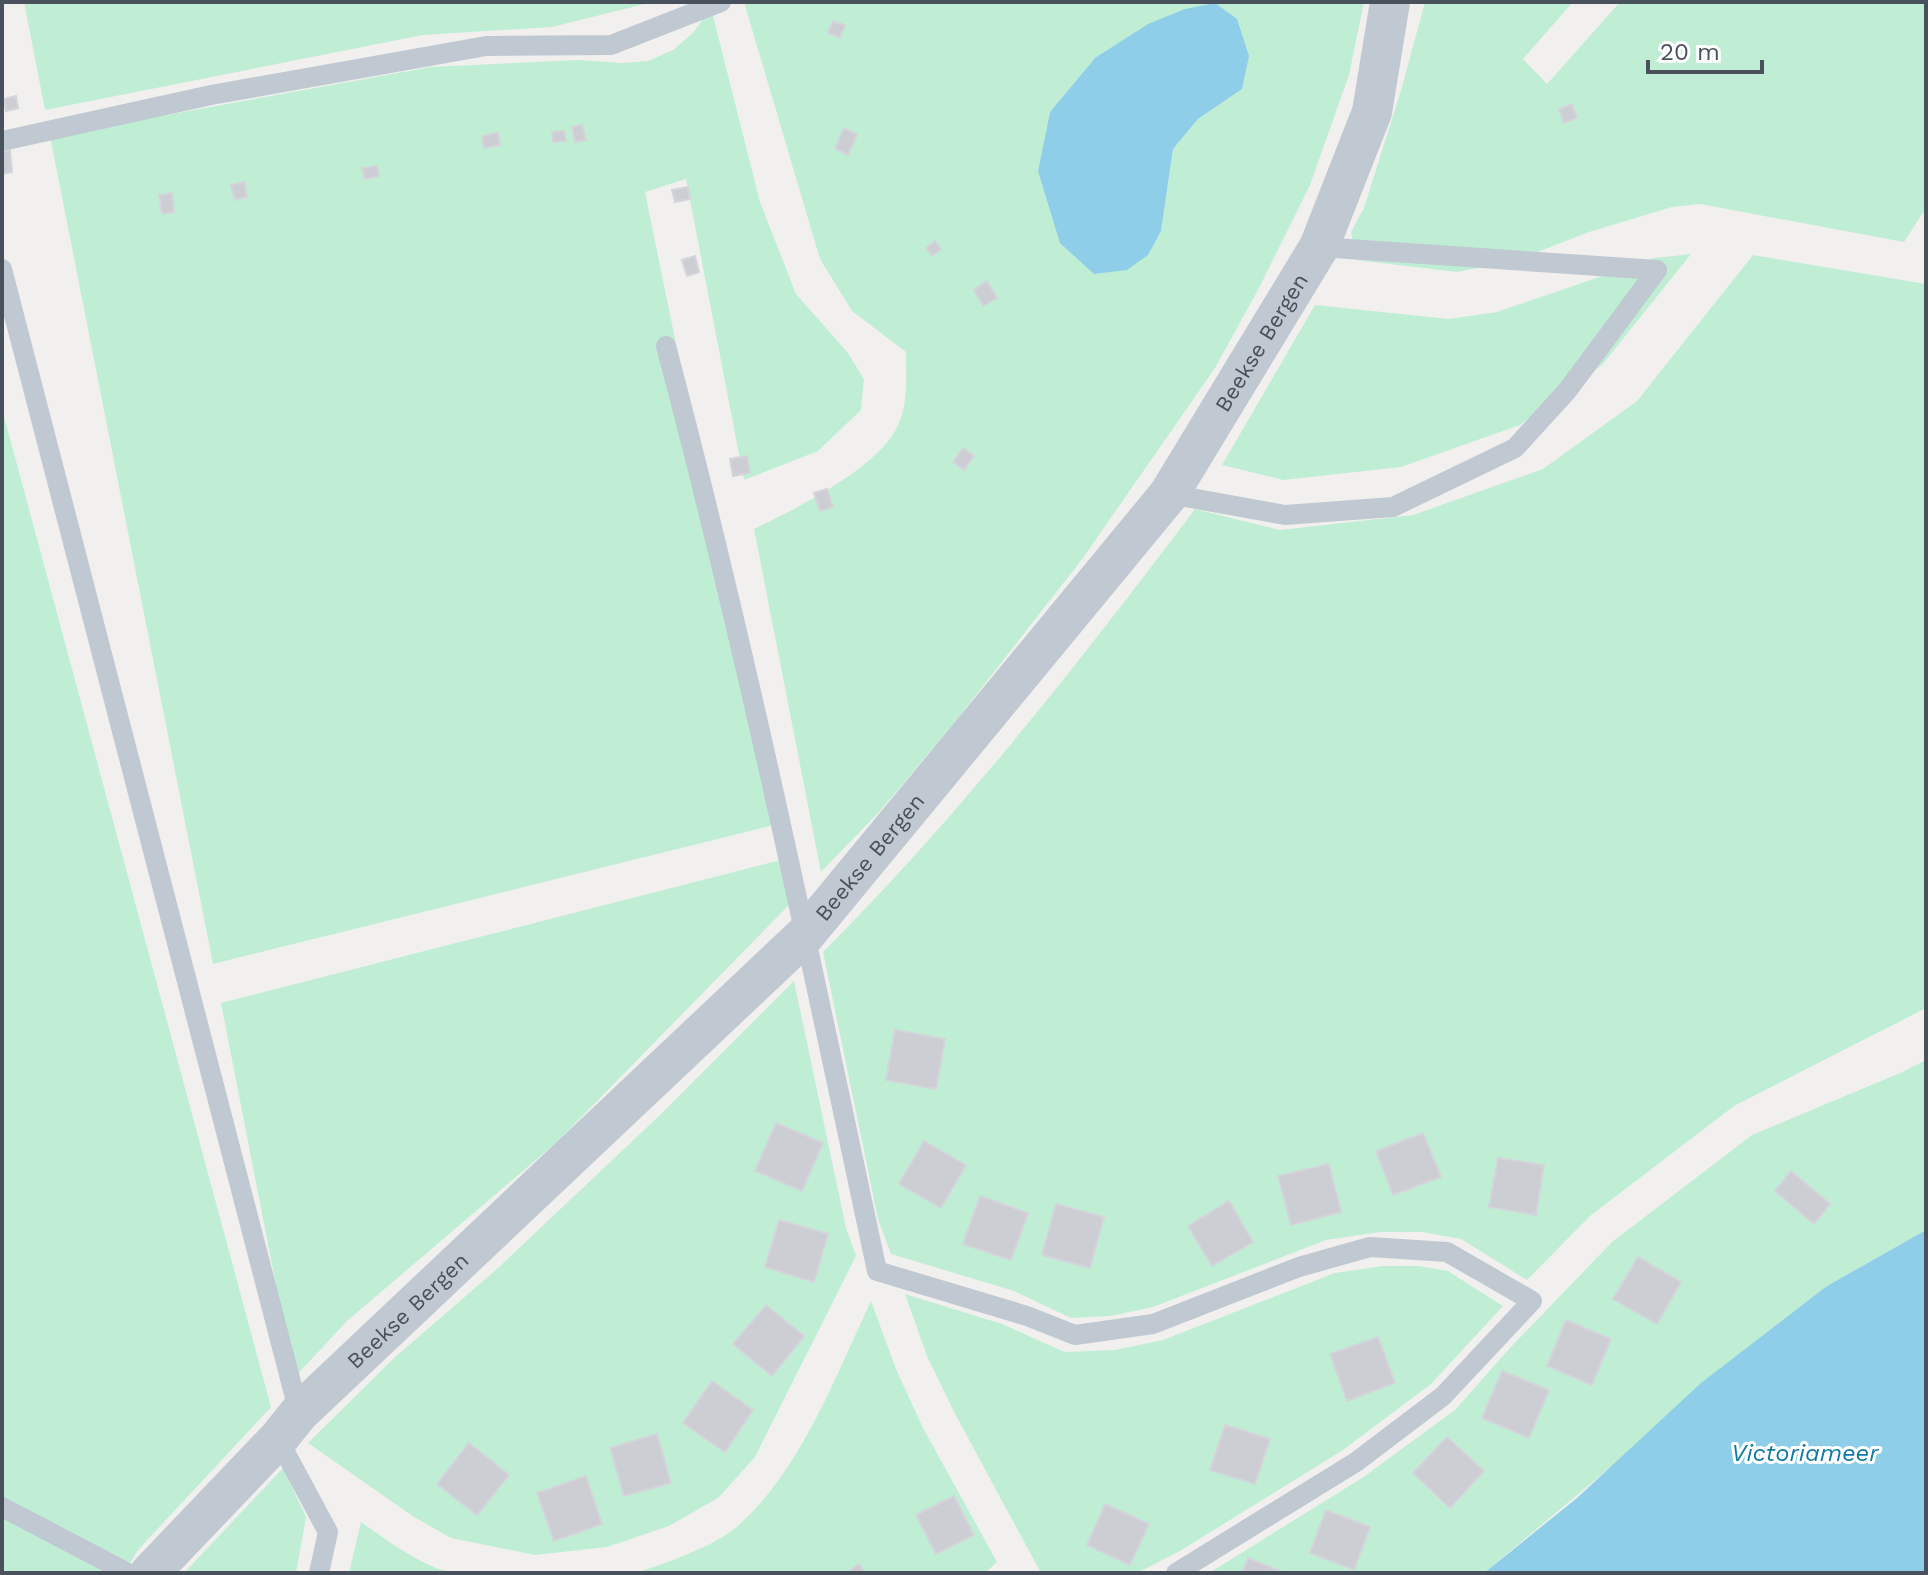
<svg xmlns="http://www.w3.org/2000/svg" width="1928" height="1575" viewBox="0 0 1928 1575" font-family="'Work Sans',sans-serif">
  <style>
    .green { fill: #bfeed5; fill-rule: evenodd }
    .water { fill: #8ecee9 }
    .building { fill: #ccced4; stroke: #d4d5db; stroke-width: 2 }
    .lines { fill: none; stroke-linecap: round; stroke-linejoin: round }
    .lane { stroke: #c0c8d1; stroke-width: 20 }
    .street { stroke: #c0c8d1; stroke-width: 40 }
    .labels { text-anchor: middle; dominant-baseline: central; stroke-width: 6; stroke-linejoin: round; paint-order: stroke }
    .street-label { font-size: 22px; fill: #48515c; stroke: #fff }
    .water-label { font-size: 24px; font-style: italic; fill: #1179a6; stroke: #fff }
  </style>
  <rect width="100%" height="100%" fill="#f2f0ef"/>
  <path class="green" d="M 24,2 L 653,2 L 552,27 L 423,35 L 45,110 Z
    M 744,2 L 1364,2 L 1349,75 L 1310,185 L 1259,288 L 1215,368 L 1083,558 L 954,723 L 880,811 L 821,872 L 754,529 C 795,509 872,471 895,431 C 909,408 906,377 906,352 L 852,311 L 820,259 ZM 1095,58 L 1242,89 L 1198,119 L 1173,149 L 1161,231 L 1038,171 L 1050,112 Z
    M 1425,2 L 1573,2 L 1523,59 L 1547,84 L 1620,2 L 1926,2 L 1926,208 L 1904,242 L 1700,204 L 1672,207 L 1589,232 L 1514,261 L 1457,272 L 1356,260 L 1351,232 L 1364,208 L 1402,87 Z
    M 711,8 L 760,202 L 796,294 L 848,353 L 864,379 L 861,410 L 818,451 L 744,480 L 686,179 L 645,192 L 774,825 L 213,964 L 50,136 L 431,67 L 578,60 L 623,63 L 648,61 L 673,50 L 693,33 Z
    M 1691,254 L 1602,365 L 1520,425 L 1401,467 L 1283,480 L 1222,465 L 1315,305 L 1449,319 L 1497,312 L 1655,258 Z
    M 1753,255 L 1926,284 L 1926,1008 L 1734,1106 L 1590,1216 L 1527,1280 L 1461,1239 L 1422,1232 L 1381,1232 L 1326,1240 L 1153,1307 L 1111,1316 L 1071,1318 L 1014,1291 L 891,1254 L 878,1219 L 823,952 C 959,816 1079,663 1195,509 L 1280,530 L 1413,515 L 1543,469 L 1637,401 Z
    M 2,409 L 271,1407 L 138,1550 L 124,1573 L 2,1573 Z
    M 781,860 L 790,904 L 557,1142 L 347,1321 L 294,1378 L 221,1003 Z
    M 794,981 L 846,1228 L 856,1256 L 755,1457 L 718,1498 L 669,1526 L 607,1547 L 535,1555 L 451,1538 L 414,1517 L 308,1443 L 393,1359 L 498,1268 L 660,1115 Z
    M 1926,1060 L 1926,1230 L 1827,1286 L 1484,1573 L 1209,1573 L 1362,1478 L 1455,1410 L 1509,1349 L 1612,1242 L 1752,1135 L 1900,1073 Z
    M 1383,1266 L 1419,1266 L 1448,1271 L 1503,1306 L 1431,1384 L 1343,1450 L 1180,1551 L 1137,1573 L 1041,1573 L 954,1412 L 927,1356 L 905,1294 L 1002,1324 L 1065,1352 L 1115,1350 L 1163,1340 L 1335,1273 Z
    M 871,1301 L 896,1369 L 923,1428 L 997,1562 L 985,1573 L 636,1573 C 668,1562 717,1546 741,1523 C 802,1467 836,1375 871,1301 Z
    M 283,1468 L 306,1517 L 296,1573 L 184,1573 Z
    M 361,1522 C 390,1542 420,1566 454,1573 L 349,1573 Z"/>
  <path class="water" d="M 1215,3 L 1237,19 L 1249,56 L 1242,89 L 1198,119 L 1173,149 L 1161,231 L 1148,255 L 1127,270 L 1094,274 L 1060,243 L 1038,171 L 1050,112 L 1095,58 L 1148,24 L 1185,9 Z
    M 1926,1230 L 1926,1573 L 1484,1573 L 1577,1498 L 1701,1383 L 1827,1286 Z"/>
  <path class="building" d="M 833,21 L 845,25 L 840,38 L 828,33 Z
    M 16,96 L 18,108 L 6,111 L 4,99 Z
    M 1572,104 L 1577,118 L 1564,123 L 1559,109 Z
    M 582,125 L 586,140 L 575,142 L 572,127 Z
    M 844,128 L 857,135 L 848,155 L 835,148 Z
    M 564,131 L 566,141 L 553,142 L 552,132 Z
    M 498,133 L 500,145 L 484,148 L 482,136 Z
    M 10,150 L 12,172 L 2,174 L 2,152 Z
    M 377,166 L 379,176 L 365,179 L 362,168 Z
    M 244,182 L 247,197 L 235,200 L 231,185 Z
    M 688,187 L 690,199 L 675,202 L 672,190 Z
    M 172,193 L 174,212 L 162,214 L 159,195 Z
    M 935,241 L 941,249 L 932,256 L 926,248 Z
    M 695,256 L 699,272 L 687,276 L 682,260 Z
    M 987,281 L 997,298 L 983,306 L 974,290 Z
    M 963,448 L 974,456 L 964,470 L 953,462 Z
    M 747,456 L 750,473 L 733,476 L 730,459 Z
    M 827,489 L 833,507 L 820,511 L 814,493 Z
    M 895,1030 L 945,1039 L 936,1089 L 886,1080 Z
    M 776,1123 L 823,1143 L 802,1191 L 755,1171 Z
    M 1423,1133 L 1441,1177 L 1393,1195 L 1376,1151 Z
    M 924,1141 L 966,1165 L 941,1208 L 899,1184 Z
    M 1498,1158 L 1544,1165 L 1536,1215 L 1489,1207 Z
    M 1329,1164 L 1341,1212 L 1291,1225 L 1278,1176 Z
    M 1791,1171 L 1830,1204 L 1814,1224 L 1775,1191 Z
    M 980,1196 L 1028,1213 L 1011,1260 L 963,1244 Z
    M 1229,1201 L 1253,1242 L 1212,1266 L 1188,1226 Z
    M 1056,1204 L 1104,1217 L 1090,1268 L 1042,1255 Z
    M 779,1220 L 828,1234 L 814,1282 L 765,1267 Z
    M 1638,1257 L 1681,1282 L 1657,1324 L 1613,1299 Z
    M 766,1305 L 804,1336 L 772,1376 L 733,1344 Z
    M 1566,1320 L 1611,1339 L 1592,1385 L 1547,1366 Z
    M 1378,1337 L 1395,1383 L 1347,1401 L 1330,1354 Z
    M 1502,1371 L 1549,1390 L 1529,1438 L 1482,1418 Z
    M 712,1381 L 753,1410 L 725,1452 L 683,1423 Z
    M 1225,1425 L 1270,1439 L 1255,1484 L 1210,1470 Z
    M 657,1434 L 671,1483 L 624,1496 L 610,1448 Z
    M 1447,1437 L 1484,1471 L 1450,1508 L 1413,1473 Z
    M 469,1443 L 509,1475 L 477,1515 L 437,1484 Z
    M 586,1476 L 602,1524 L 554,1541 L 537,1493 Z
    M 954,1496 L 974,1535 L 936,1554 L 916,1515 Z
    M 1105,1504 L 1149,1524 L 1130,1565 L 1087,1545 Z
    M 1326,1510 L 1370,1527 L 1354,1570 L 1310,1553 Z
    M 1248,1558 L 1285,1573 L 1242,1573 Z
    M 859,1564 L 866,1573 L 847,1573 Z"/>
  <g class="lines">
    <path class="lane" d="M 2,141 L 211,95 L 486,46 L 611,45 L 721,2
      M 2,269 L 299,1413
      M 666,346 C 747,652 811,962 877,1271 L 1027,1316 L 1075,1335 L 1153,1324 L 1299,1267 L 1370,1247 L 1447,1252 L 1532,1301 L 1443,1396 L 1356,1462 L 1176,1573
      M 1169,494 L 1285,515 L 1393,507 L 1515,448 L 1567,391 L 1657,270 L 1319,247
      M 278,1439 L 328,1532 L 319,1573
      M 2,1507 L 128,1573"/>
    <path class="street" id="s1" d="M 150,1573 L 278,1439 L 299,1413 L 805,935 L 1169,494 L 1319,247 L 1372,112 L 1390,2"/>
  </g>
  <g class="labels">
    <g class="street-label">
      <text stroke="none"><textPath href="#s1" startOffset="1664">Beekse Bergen</textPath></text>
      <text stroke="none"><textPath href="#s1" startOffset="1016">Beekse Bergen</textPath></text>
      <text stroke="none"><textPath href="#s1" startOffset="368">Beekse Bergen</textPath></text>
    </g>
    <g class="water-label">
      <text x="1805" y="1453">Victoriameer</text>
    </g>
  </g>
  <rect width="1928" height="1575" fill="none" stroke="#48515c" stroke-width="8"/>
  <path d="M1648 60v12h114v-12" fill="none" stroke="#48515c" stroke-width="4"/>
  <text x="1660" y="60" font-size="24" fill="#48515c" stroke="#ffffff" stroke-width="6" paint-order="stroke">20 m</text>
</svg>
